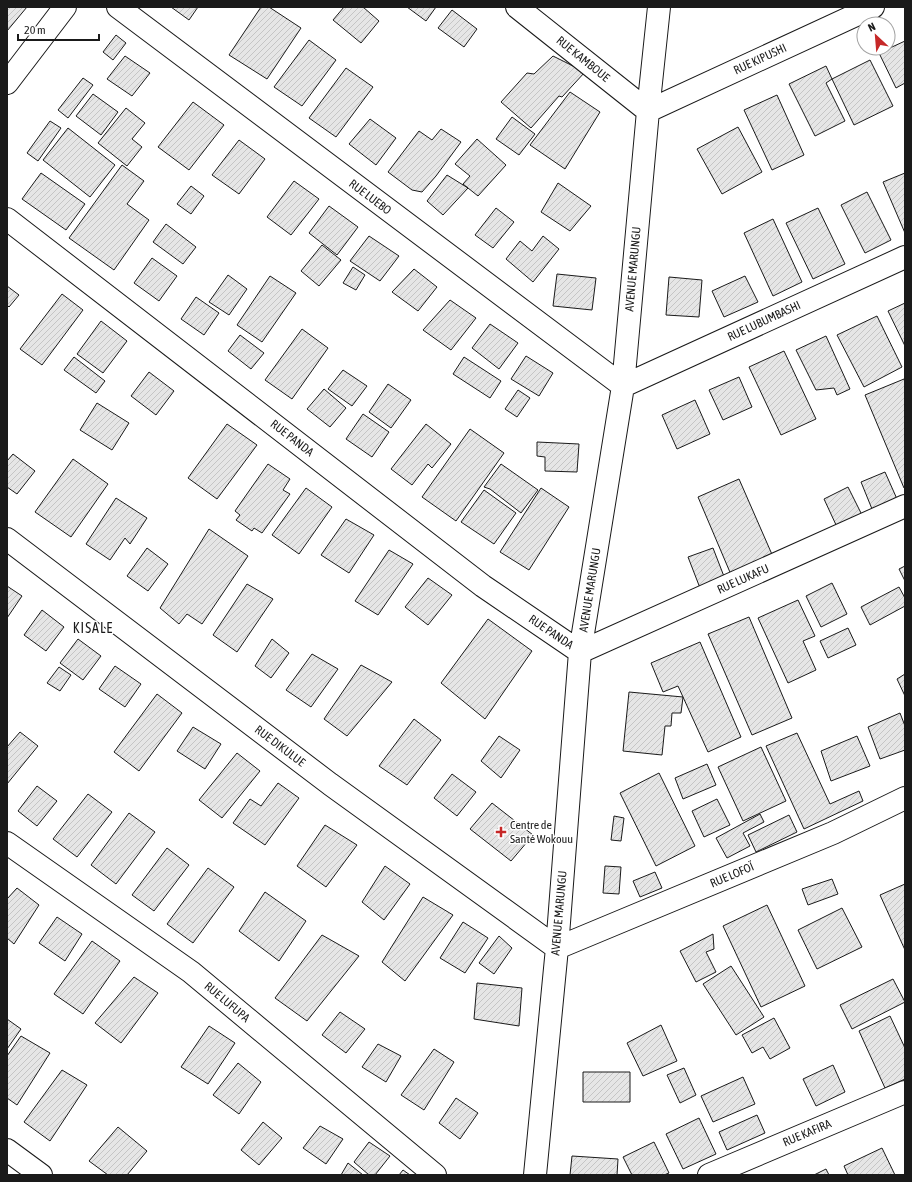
<svg xmlns="http://www.w3.org/2000/svg" width="912" height="1182" viewBox="0 0 912 1182" font-family="'Asap Condensed',sans-serif">
  <style>
    .building { fill: url(#building-hatch); stroke: #1a1a1a }
    .lines { fill: none; stroke-linecap: round; stroke-linejoin: round }
    .minor-casing { stroke: #1a1a1a; stroke-width: 24 }
    .tertiary-casing { stroke: #1a1a1a; stroke-width: 24 }
    .minor { stroke: #fff; stroke-width: 22 }
    .tertiary { stroke: #fff; stroke-width: 22 }
    .poi-dot { fill: #c62828; stroke: #fff; stroke-width: 1.5 }
    .labels { text-anchor: middle; dominant-baseline: central; stroke-width: 3; stroke-linejoin: round; paint-order: stroke }
    .street-label { font-size: 12px; fill: #1a1a1a; stroke: #fff }
    .poi-label { font-size: 12px; fill: #1a1a1a; stroke: #fff; text-anchor: start }
    .quarter-label { font-size: 14px; letter-spacing: 1px; fill: #1a1a1a; stroke: #fff }
  </style>
  <defs>
    <pattern id="building-hatch" width="6" height="6" patternUnits="userSpaceOnUse"><rect width="6" height="6" fill="#e6e6e6"/><path d="M-1 1l2-2M0 6l6-6M5 7l2-2" fill="none" stroke="#c5c5c5"/></pattern>
  </defs>
  <rect width="100%" height="100%" fill="#fff"/>
  <path class="building" d="M 7,7 L 27,7 L 7,31 Z
    M 171,7 L 198,7 L 189,20 Z
    M 261,7 L 269,7 L 301,28 L 267,79 L 229,55 Z
    M 344,7 L 363,7 L 379,21 L 361,43 L 333,20 Z
    M 407,7 L 436,7 L 426,21 Z
    M 452,10 L 477,29 L 464,47 L 438,28 Z
    M 116,35 L 126,43 L 113,60 L 103,52 Z
    M 309,40 L 336,60 L 302,106 L 274,87 Z
    M 905,41 L 905,83 L 896,88 L 879,53 Z
    M 125,56 L 150,73 L 132,96 L 107,79 Z
    M 553,56 L 585,72 L 562,97 L 559,96 L 531,128 L 501,102 L 527,73 L 534,74 Z
    M 870,60 L 893,106 L 854,125 L 832,79 Z
    M 826,66 L 832,79 L 826,83 L 845,121 L 815,136 L 789,84 Z
    M 346,68 L 373,87 L 336,137 L 309,118 Z
    M 83,78 L 93,85 L 68,118 L 58,110 Z
    M 570,92 L 600,112 L 565,169 L 530,145 Z
    M 93,94 L 118,112 L 101,135 L 76,116 Z
    M 777,95 L 804,155 L 772,170 L 744,110 Z
    M 193,102 L 224,125 L 189,170 L 158,147 Z
    M 126,108 L 145,123 L 132,139 L 142,147 L 127,166 L 98,143 Z
    M 512,117 L 535,134 L 519,155 L 496,139 Z
    M 370,119 L 396,138 L 376,165 L 349,144 Z
    M 50,121 L 61,128 L 38,161 L 27,153 Z
    M 738,127 L 762,172 L 722,194 L 697,149 Z
    M 68,128 L 115,165 L 90,197 L 43,160 Z
    M 441,129 L 461,142 L 436,176 L 422,192 L 412,190 L 388,172 L 419,131 L 432,140 Z
    M 477,139 L 506,165 L 478,196 L 463,184 L 470,176 L 455,164 Z
    M 239,140 L 265,159 L 239,194 L 212,175 Z
    M 122,165 L 144,181 L 127,204 L 149,220 L 114,270 L 69,238 Z
    M 41,173 L 85,204 L 66,230 L 22,199 Z
    M 905,173 L 905,233 L 883,182 Z
    M 447,175 L 468,188 L 443,215 L 427,201 Z
    M 294,181 L 319,199 L 291,235 L 267,217 Z
    M 558,183 L 591,206 L 570,231 L 541,212 Z
    M 191,186 L 204,196 L 191,214 L 177,204 Z
    M 867,192 L 891,240 L 865,253 L 841,205 Z
    M 329,206 L 358,227 L 337,255 L 309,233 Z
    M 496,208 L 514,222 L 493,248 L 475,235 Z
    M 818,208 L 845,264 L 813,279 L 786,223 Z
    M 773,219 L 802,282 L 773,296 L 744,233 Z
    M 166,224 L 196,247 L 183,264 L 153,242 Z
    M 369,236 L 399,256 L 380,281 L 350,261 Z
    M 543,236 L 559,249 L 533,282 L 506,259 L 520,241 L 532,251 Z
    M 322,245 L 341,260 L 319,286 L 301,271 Z
    M 152,258 L 177,276 L 159,301 L 134,283 Z
    M 353,267 L 365,275 L 356,290 L 343,283 Z
    M 414,269 L 437,287 L 418,311 L 392,292 Z
    M 557,274 L 596,278 L 592,310 L 553,306 Z
    M 228,275 L 247,289 L 229,315 L 209,302 Z
    M 270,276 L 296,293 L 262,342 L 237,325 Z
    M 745,276 L 758,302 L 724,317 L 712,291 Z
    M 669,277 L 702,280 L 699,317 L 666,315 Z
    M 7,286 L 19,295 L 9,307 L 7,305 Z
    M 62,294 L 83,310 L 42,365 L 20,349 Z
    M 196,297 L 219,313 L 204,335 L 181,319 Z
    M 450,300 L 476,318 L 451,350 L 423,330 Z
    M 905,303 L 905,346 L 888,311 Z
    M 877,316 L 902,367 L 864,387 L 837,335 Z
    M 101,321 L 127,341 L 103,373 L 77,354 Z
    M 490,324 L 518,343 L 499,369 L 472,348 Z
    M 302,329 L 328,348 L 292,399 L 265,380 Z
    M 240,335 L 264,353 L 251,369 L 228,351 Z
    M 826,336 L 850,389 L 837,395 L 834,388 L 816,390 L 796,350 Z
    M 784,351 L 816,419 L 781,435 L 749,367 Z
    M 526,356 L 553,373 L 539,396 L 511,379 Z
    M 74,357 L 105,381 L 96,393 L 64,370 Z
    M 464,357 L 501,381 L 490,398 L 453,374 Z
    M 343,370 L 367,386 L 352,406 L 328,389 Z
    M 149,372 L 174,391 L 156,415 L 131,396 Z
    M 739,377 L 752,407 L 723,420 L 709,390 Z
    M 904,379 L 905,382 L 905,488 L 904,488 L 865,395 Z
    M 388,384 L 411,400 L 391,428 L 369,412 Z
    M 324,389 L 346,408 L 330,427 L 307,409 Z
    M 518,390 L 530,398 L 517,417 L 505,409 Z
    M 695,400 L 710,434 L 677,449 L 662,415 Z
    M 97,403 L 129,423 L 112,450 L 80,430 Z
    M 363,414 L 389,432 L 372,457 L 346,439 Z
    M 227,424 L 257,445 L 217,499 L 188,478 Z
    M 426,424 L 451,444 L 432,468 L 428,464 L 412,485 L 391,469 Z
    M 470,429 L 504,453 L 456,521 L 422,497 Z
    M 537,442 L 579,444 L 577,472 L 545,471 L 545,457 L 537,456 Z
    M 13,454 L 35,471 L 17,494 L 7,487 L 7,461 Z
    M 73,459 L 108,484 L 71,537 L 35,512 Z
    M 268,464 L 290,479 L 283,490 L 290,494 L 262,533 L 254,528 L 252,531 L 236,520 L 240,515 L 235,511 Z
    M 501,464 L 538,490 L 521,513 L 490,489 L 484,487 Z
    M 885,472 L 897,499 L 872,509 L 861,482 Z
    M 739,479 L 774,559 L 732,577 L 698,497 Z
    M 848,487 L 862,515 L 837,527 L 824,499 Z
    M 306,488 L 332,507 L 299,554 L 272,535 Z
    M 541,488 L 569,507 L 529,570 L 500,552 Z
    M 484,490 L 516,513 L 494,544 L 461,522 Z
    M 116,498 L 147,518 L 130,544 L 125,538 L 110,560 L 86,544 Z
    M 346,519 L 374,535 L 349,573 L 321,555 Z
    M 209,529 L 248,556 L 202,624 L 187,614 L 179,624 L 160,608 Z
    M 147,548 L 168,564 L 148,591 L 127,576 Z
    M 713,548 L 725,579 L 700,588 L 688,557 Z
    M 389,550 L 413,564 L 378,615 L 355,601 Z
    M 905,566 L 905,581 L 899,569 Z
    M 428,578 L 452,595 L 428,625 L 405,607 Z
    M 832,583 L 847,614 L 821,627 L 806,596 Z
    M 247,584 L 273,599 L 237,652 L 213,635 Z
    M 7,586 L 22,596 L 7,618 Z
    M 899,587 L 905,598 L 905,606 L 870,625 L 861,607 Z
    M 798,600 L 815,636 L 803,641 L 816,670 L 788,683 L 758,618 Z
    M 42,610 L 64,627 L 46,651 L 24,635 Z
    M 749,617 L 792,718 L 752,735 L 708,634 Z
    M 488,619 L 532,651 L 485,719 L 441,683 Z
    M 848,628 L 856,645 L 828,658 L 820,641 Z
    M 78,639 L 101,656 L 83,680 L 60,663 Z
    M 272,639 L 289,653 L 271,678 L 255,666 Z
    M 700,642 L 741,737 L 708,752 L 678,686 L 663,692 L 651,663 Z
    M 312,654 L 338,669 L 311,707 L 286,690 Z
    M 361,665 L 392,682 L 347,736 L 324,719 Z
    M 115,666 L 141,684 L 125,707 L 99,689 Z
    M 59,667 L 71,675 L 60,691 L 47,683 Z
    M 905,674 L 905,696 L 897,679 Z
    M 629,692 L 683,697 L 681,713 L 672,713 L 671,726 L 665,726 L 662,755 L 623,751 Z
    M 157,694 L 182,713 L 139,771 L 114,752 Z
    M 900,713 L 905,726 L 905,750 L 880,759 L 868,727 Z
    M 414,719 L 441,740 L 407,785 L 379,766 Z
    M 193,727 L 221,744 L 205,769 L 177,751 Z
    M 20,732 L 38,746 L 7,784 L 7,747 Z
    M 797,733 L 830,804 L 859,791 L 863,801 L 804,829 L 766,746 Z
    M 499,736 L 520,750 L 501,778 L 481,761 Z
    M 857,736 L 870,766 L 831,781 L 821,751 Z
    M 761,747 L 786,801 L 743,821 L 718,767 Z
    M 237,753 L 260,771 L 222,818 L 199,800 Z
    M 707,764 L 716,785 L 683,799 L 675,778 Z
    M 659,773 L 695,846 L 656,866 L 620,793 Z
    M 452,774 L 476,792 L 457,816 L 434,798 Z
    M 278,783 L 299,798 L 265,845 L 233,823 L 250,799 L 261,806 Z
    M 37,786 L 57,801 L 37,826 L 18,811 Z
    M 88,794 L 112,812 L 77,857 L 53,839 Z
    M 717,799 L 730,825 L 704,837 L 692,811 Z
    M 492,803 L 533,835 L 511,861 L 470,829 Z
    M 129,813 L 155,832 L 116,884 L 91,865 Z
    M 760,814 L 764,822 L 743,833 L 750,846 L 727,858 L 716,838 Z
    M 789,815 L 797,832 L 756,852 L 748,835 Z
    M 614,816 L 624,818 L 621,841 L 611,840 Z
    M 325,825 L 357,845 L 326,887 L 297,866 Z
    M 167,848 L 189,865 L 154,911 L 132,895 Z
    M 385,866 L 410,884 L 384,920 L 362,902 Z
    M 605,866 L 621,867 L 619,894 L 603,893 Z
    M 208,868 L 234,887 L 193,943 L 167,924 Z
    M 655,872 L 662,888 L 640,897 L 633,881 Z
    M 832,879 L 838,894 L 808,905 L 802,889 Z
    M 905,884 L 905,950 L 880,895 Z
    M 17,888 L 39,905 L 14,944 L 7,938 L 7,899 Z
    M 265,892 L 306,921 L 279,961 L 239,931 Z
    M 423,897 L 453,915 L 405,981 L 382,962 Z
    M 767,905 L 805,986 L 761,1007 L 723,926 Z
    M 842,908 L 862,947 L 817,969 L 798,930 Z
    M 57,917 L 82,934 L 65,961 L 39,943 Z
    M 463,922 L 488,938 L 465,973 L 440,958 Z
    M 713,934 L 714,949 L 706,952 L 716,972 L 696,982 L 680,951 Z
    M 322,935 L 359,956 L 307,1021 L 275,998 Z
    M 499,936 L 512,948 L 494,974 L 479,963 Z
    M 92,941 L 120,961 L 83,1014 L 54,994 Z
    M 731,966 L 764,1017 L 736,1035 L 703,984 Z
    M 134,977 L 158,993 L 121,1043 L 95,1023 Z
    M 893,979 L 905,1002 L 852,1029 L 840,1005 Z
    M 477,983 L 522,988 L 519,1026 L 474,1019 Z
    M 340,1012 L 365,1029 L 346,1053 L 322,1035 Z
    M 890,1016 L 905,1048 L 905,1079 L 885,1088 L 859,1031 Z
    M 774,1018 L 790,1048 L 770,1059 L 763,1047 L 752,1053 L 742,1035 Z
    M 7,1019 L 21,1029 L 7,1049 Z
    M 661,1025 L 677,1061 L 643,1076 L 627,1043 Z
    M 209,1026 L 235,1043 L 208,1084 L 181,1067 Z
    M 21,1036 L 50,1053 L 17,1105 L 7,1098 L 7,1056 Z
    M 378,1044 L 401,1056 L 386,1082 L 362,1067 Z
    M 434,1049 L 454,1062 L 424,1110 L 401,1095 Z
    M 238,1063 L 261,1082 L 239,1114 L 213,1095 Z
    M 833,1065 L 845,1092 L 816,1106 L 803,1079 Z
    M 684,1068 L 696,1095 L 680,1103 L 667,1075 Z
    M 62,1070 L 87,1085 L 50,1141 L 24,1122 Z
    M 583,1072 L 630,1072 L 630,1102 L 583,1102 Z
    M 743,1077 L 755,1104 L 713,1122 L 701,1096 Z
    M 456,1098 L 478,1113 L 460,1139 L 439,1123 Z
    M 757,1115 L 765,1133 L 727,1150 L 719,1132 Z
    M 699,1118 L 716,1154 L 683,1169 L 666,1134 Z
    M 263,1122 L 282,1138 L 259,1165 L 241,1150 Z
    M 320,1126 L 343,1139 L 326,1164 L 303,1148 Z
    M 118,1127 L 147,1151 L 127,1175 L 108,1175 L 89,1161 Z
    M 369,1142 L 390,1156 L 375,1175 L 369,1175 L 354,1162 Z
    M 654,1142 L 669,1173 L 664,1175 L 632,1175 L 623,1157 Z
    M 882,1148 L 895,1175 L 848,1175 L 844,1166 Z
    M 572,1156 L 618,1159 L 617,1175 L 570,1175 Z
    M 348,1163 L 363,1175 L 341,1175 Z
    M 826,1169 L 829,1175 L 814,1175 Z
    M 403,1170 L 410,1175 L 399,1175 Z"/>
  <g class="lines">
    <g class="minor-casing">
      <path id="minor" d="M 118,7 L 623,386 L 905,257
        M 517,7 L 648,111 L 873,7
        M 7,219 L 483,586 L 580,652 L 905,506
        M 7,539 L 330,784 L 557,948 L 833,833 L 905,798
        M 7,843 L 191,972 L 435,1175
        M 7,1150 L 41,1175
        M 535,1175 L 557,948 L 580,652 L 623,386 L 648,111 L 659,7
        M 709,1175 L 905,1092"/>
    </g>
    <g class="tertiary-casing">
      <path id="tertiary" d="M 7,83 L 65,7"/>
    </g>
    <use href="#minor" class="minor"/>
    <use href="#tertiary" class="tertiary"/>
  </g>
  <path class="poi-dot" d="M499 826h4v4h4v4h-4v4h-4v-4h-4v-4h4z"/>
  <g class="labels">
    <g class="street-label">
      <text transform="translate(583 59) rotate(39)">RUE KAMBOUE</text>
      <text transform="translate(760 59) rotate(-25)">RUE KIPUSHI</text>
      <text transform="translate(370 197) rotate(37)">RUE LUEBO</text>
      <text transform="translate(633 269) rotate(-85)">AVENUE MARUNGU</text>
      <text transform="translate(764 321) rotate(-25)">RUE LUBUMBASHI</text>
      <text transform="translate(292 438) rotate(38)">RUE PANDA</text>
      <text transform="translate(743 579) rotate(-24)">RUE LUKAFU</text>
      <text transform="translate(590 590) rotate(-81)">AVENUE MARUNGU</text>
      <text transform="translate(551 632) rotate(34)">RUE PANDA</text>
      <text transform="translate(280 746) rotate(37)">RUE DIKULUE</text>
      <text transform="translate(732 875) rotate(-23)">RUE LOFOÏ</text>
      <text transform="translate(559 913) rotate(-85)">AVENUE MARUNGU</text>
      <text transform="translate(227 1002) rotate(40)">RUE LUFUPA</text>
      <text transform="translate(807 1133) rotate(-23)">RUE KAFIRA</text>
    </g>
    <g class="poi-label">
      <text x="510" y="825">Centre de<tspan x="510" dy="14">Santé Wokouu</tspan></text>
    </g>
    <g class="quarter-label">
      <text x="93" y="628">KISALE</text>
    </g>
  </g>
  <rect width="912" height="1182" fill="none" stroke="#1a1a1a" stroke-width="16"/>
  <g transform="translate(876 36) rotate(334)"><circle r="19" fill="#ffffff" stroke="#a3a3a3"/>
  <path d="M0-3L7 15L0 10L-7 15Z" fill="#c62828"/>
  <text y="-6" font-size="11" font-weight="bold" text-anchor="middle" fill="#1a1a1a">N</text>
  </g>
  <path d="M18 34v6h81v-6" fill="none" stroke="#1a1a1a" stroke-width="2"/>
  <text x="24" y="34" font-size="12" fill="#1a1a1a" stroke="#ffffff" stroke-width="3" paint-order="stroke">20 m</text>
</svg>
